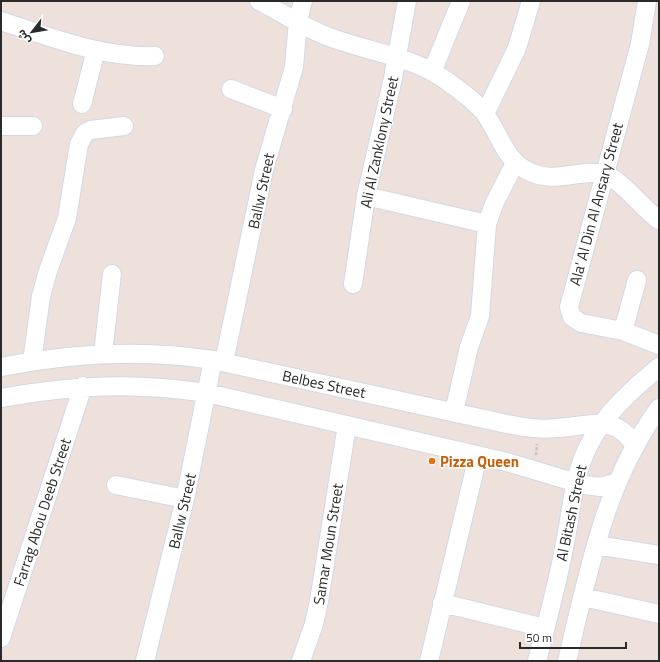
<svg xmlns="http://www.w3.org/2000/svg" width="660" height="662" viewBox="0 0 660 662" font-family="'Titillium Web','Noto Sans Arabic',sans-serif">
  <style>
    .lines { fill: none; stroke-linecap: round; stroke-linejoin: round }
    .minor-casing { stroke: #d0d9e5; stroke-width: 20 }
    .path { stroke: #c3c3c3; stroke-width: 2.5; stroke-dasharray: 3 2; stroke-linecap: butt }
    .minor { stroke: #fff; stroke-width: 18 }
    .food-dot { fill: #e8710a; stroke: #fff; stroke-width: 1.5 }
    .labels { text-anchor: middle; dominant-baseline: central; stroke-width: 3; stroke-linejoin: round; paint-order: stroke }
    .street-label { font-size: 15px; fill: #2a2a2a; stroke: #fff }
    .food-label { font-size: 15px; font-weight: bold; fill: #c56008; stroke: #fff; text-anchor: start }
  </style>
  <rect width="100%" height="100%" fill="#eee1db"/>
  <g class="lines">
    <g class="minor-casing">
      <path id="minor" d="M 259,1 C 283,13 306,29 332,38 C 370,52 414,57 447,81 C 460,91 477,102 486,115 C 499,134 505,159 526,170 C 555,186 578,168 604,174 C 620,178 643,209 659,220
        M 647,1 L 640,44 L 569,307 L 572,317 L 581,323 L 623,331 L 659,345
        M 1,21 C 51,37 102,58 155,56
        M 432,72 L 461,1
        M 231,89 L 283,109
        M 82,104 L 96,50
        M 485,114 L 517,48 L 531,1
        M 1,126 L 33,126
        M 366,196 L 487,224
        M 353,284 L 366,196 L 393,78 L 407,1
        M 623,331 L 637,280
        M 103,354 L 112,274
        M 32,362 L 41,296 L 48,271 L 67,218 L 79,144 L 85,133 L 91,130 L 124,126
        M 224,362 L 264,170 L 294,67 L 298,21 L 303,1
        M 1,367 C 71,353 143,349 213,360 L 507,424 C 523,427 539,430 556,428 C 586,427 618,412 635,447
        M 1,398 C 74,385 133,382 207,393 L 507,462 L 584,485 L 601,487 L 618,482
        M 454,412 L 469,347 L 480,316 L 487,224 L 494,204 L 515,163
        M 116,485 L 185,499
        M 596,545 L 659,555
        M 583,597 L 659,614
        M 442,603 L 545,628
        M 1,638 L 83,386
        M 145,661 L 185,499 L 213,360
        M 301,661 L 314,624 L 319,601 L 347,425
        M 429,661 L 478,456
        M 537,661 C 547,622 558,582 565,543 C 572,509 573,474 590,443 C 605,413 634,388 659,367
        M 567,661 C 588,574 605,481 659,408"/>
    </g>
    <path class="path" d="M 536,455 L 537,444"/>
    <use href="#minor" class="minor"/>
  </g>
  <circle class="food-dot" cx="432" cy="461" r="4"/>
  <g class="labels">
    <g class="street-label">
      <text transform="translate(379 142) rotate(-78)">Ali Al Zanklony Street</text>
      <text transform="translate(261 191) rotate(-78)">Ballw Street</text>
      <text transform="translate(596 204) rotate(-75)">Ala' Al Din Al Ansary Street</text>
      <text transform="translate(324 384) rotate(12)">Belbes Street</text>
      <text transform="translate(182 511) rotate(-77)">Ballw Street</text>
      <text transform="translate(42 512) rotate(-72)">Farrag Abou Deeb Street</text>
      <text transform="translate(571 513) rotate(-78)">Al Bitash Street</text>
      <text transform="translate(328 544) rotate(-81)">Samar Moun Street</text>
    </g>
    <g class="food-label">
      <text x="440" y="461">Pizza Queen</text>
    </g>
  </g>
  <rect width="660" height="662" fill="none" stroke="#2a2a2a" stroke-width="4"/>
  <g transform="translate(32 32) rotate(239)" stroke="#ffffff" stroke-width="3" paint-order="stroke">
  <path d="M0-3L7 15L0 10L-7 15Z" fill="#2a2a2a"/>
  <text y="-6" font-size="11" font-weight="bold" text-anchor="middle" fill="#2a2a2a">ش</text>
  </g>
  <path d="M520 642v6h106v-6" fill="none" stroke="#2a2a2a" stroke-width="2"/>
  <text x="526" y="642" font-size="12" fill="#2a2a2a" stroke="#ffffff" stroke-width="3" paint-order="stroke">50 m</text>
</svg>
